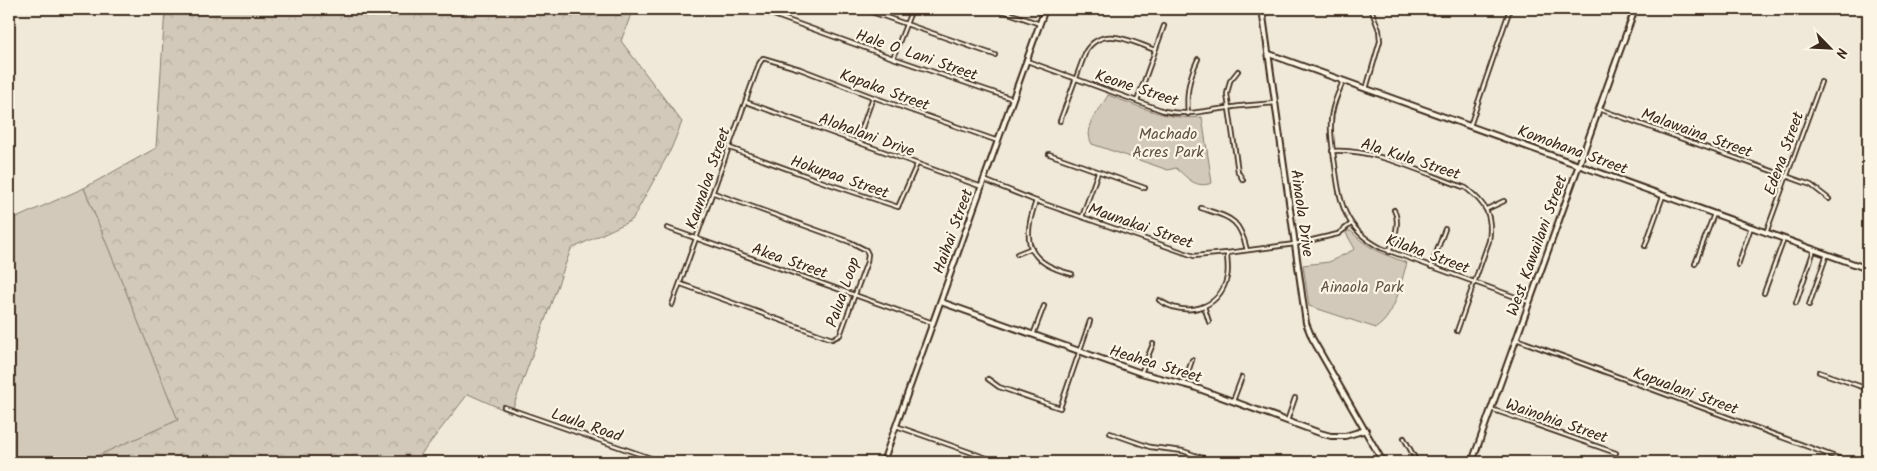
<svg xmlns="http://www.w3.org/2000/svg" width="1877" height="471" font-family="Kalam,sans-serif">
  <defs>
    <pattern id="forest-crowns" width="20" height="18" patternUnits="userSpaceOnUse" patternTransform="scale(1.25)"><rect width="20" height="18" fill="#d2c9ba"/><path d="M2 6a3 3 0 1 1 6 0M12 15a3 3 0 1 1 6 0" fill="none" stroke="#b5ad9f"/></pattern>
  </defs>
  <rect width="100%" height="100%" fill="#f0e9d9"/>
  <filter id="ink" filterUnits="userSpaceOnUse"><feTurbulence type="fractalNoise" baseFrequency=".02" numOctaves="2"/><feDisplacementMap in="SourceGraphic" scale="10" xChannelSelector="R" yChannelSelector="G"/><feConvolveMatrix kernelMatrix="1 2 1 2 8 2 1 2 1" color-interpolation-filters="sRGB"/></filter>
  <g filter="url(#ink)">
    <path fill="url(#forest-crowns)" stroke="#867a6c" d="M165,9H633L621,41L682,122L671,149L632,220L571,249L511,413L468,394L415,462H9L106,250L84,188L156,148Z"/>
    <g fill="#d2c9ba" stroke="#867a6c">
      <path d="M1108,95C1138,106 1169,121 1202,117L1212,183C1195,189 1188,178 1176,168L1168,170L1092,144C1082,127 1101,109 1108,95Z"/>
      <path d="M84,188L178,420L83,462H9V221Z"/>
      <path d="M1347,231H1351C1366,248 1386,255 1407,263C1400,284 1396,315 1376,328L1309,306L1303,265L1329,262L1355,249L1346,233Z"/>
    </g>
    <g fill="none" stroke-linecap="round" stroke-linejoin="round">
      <defs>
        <g id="street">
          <path d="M757,9L893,58L1013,99"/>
          <path d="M863,9L995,55"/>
          <path d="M997,9L1040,24"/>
          <path d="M1536,9L1543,12L1552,11"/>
          <path d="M893,58L912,9"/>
          <path d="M1027,61L1164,111C1189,116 1203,111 1227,108C1242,105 1258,105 1274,103"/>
          <path d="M1238,71L1230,81L1227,94L1238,172L1243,180"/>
          <path d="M1343,81C1338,94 1331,108 1331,122C1330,136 1333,151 1335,165C1340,203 1344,229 1381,248L1529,302"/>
          <path d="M1366,89L1380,41L1379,30L1371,9"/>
          <path d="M1137,101L1164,26"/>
          <path d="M746,102L982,187"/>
          <path d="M1599,109L1811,185L1829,199"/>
          <path d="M1188,114C1186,93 1189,78 1198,59"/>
          <path d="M1060,121L1086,51C1103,25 1131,41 1155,50"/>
          <path d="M1470,126L1510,9"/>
          <path d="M857,142L873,97"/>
          <path d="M730,148L826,183L898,207L917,164"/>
          <path d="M1332,151C1374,148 1426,174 1466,188C1486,204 1493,215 1489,241L1457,331"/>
          <path d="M1049,154L1145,188"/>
          <path d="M984,180L1036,201L1194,256L1227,253L1295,244L1338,234L1351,224"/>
          <path d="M1036,201C1021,242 1027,263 1072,274"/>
          <path d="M1201,208C1230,218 1239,217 1247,250"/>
          <path d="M1487,209L1504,201"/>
          <path d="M1082,217L1098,172"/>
          <path d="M667,228L933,323"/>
          <path d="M1766,233L1821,82"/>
          <path d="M1645,246L1663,196"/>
          <path d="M1389,252C1394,238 1401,224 1394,210"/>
          <path d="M1017,254L1032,248"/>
          <path d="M1695,264L1714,214"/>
          <path d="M1738,265L1751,227"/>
          <path d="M1431,267L1445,229"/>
          <path d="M681,284L832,339L840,335L867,262L868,254L866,250L850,242L714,193"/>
          <path d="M1764,293L1784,239"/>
          <path d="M1159,300C1184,318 1220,310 1227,277C1229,269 1227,261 1227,253"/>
          <path d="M1796,303L1814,250"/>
          <path d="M672,305L759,64L763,58L800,69L873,97L998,141"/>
          <path d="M1809,305L1827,254"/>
          <path d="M1204,306L1209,322"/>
          <path d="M1033,335L1044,306"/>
          <path d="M1516,339L1849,462"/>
          <path d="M1819,372L1868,389"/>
          <path d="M1141,373L1153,344"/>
          <path d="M988,379L999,387L1060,408L1090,321"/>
          <path d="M1184,384L1192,360"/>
          <path d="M1233,401L1242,377"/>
          <path d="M504,407L662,462"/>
          <path d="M1491,409L1616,453"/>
          <path d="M1287,421L1295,398"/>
          <path d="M896,426L998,462"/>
          <path d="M1110,433L1150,447L1183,451L1214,462"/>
          <path d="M1404,438L1417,462"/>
        </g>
        <g id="secondary">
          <path d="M1262,9L1306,323L1312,338L1383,462"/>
          <path d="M1269,54L1868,269"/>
          <path d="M941,302L1141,373L1194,387L1320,433L1331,436H1345L1366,430"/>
          <path d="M883,462L1045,9"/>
          <path d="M1472,462L1635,9"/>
        </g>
      </defs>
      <use href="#street" stroke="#3b2a1e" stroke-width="6"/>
      <use href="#secondary" stroke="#3b2a1e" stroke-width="8"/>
      <use href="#street" stroke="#fcf5e5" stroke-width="2.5"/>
      <use href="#secondary" stroke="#fcf5e5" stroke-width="4"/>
    </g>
  </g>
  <g text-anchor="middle" stroke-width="4.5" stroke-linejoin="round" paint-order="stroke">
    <g font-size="16" fill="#3b2a1e" stroke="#fcf5e5">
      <text transform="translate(917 54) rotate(19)" y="6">Hale O Lani Street</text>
      <text transform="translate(1137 87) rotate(18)" y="6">Keone Street</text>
      <text transform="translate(885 89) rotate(20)" y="6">Kapaka Street</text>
      <text transform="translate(1697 132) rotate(20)" y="6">Malawaina Street</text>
      <text transform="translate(867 134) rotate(20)" y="6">Alohalani Drive</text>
      <text transform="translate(1573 149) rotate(20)" y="6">Komohana Street</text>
      <text transform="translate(1783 153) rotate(-70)" y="6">Edena Street</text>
      <text transform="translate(1411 158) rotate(18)" y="6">Ala Kula Street</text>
      <text transform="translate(840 176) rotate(19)" y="6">Hokupaa Street</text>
      <text transform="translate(707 178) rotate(-71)" y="6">Kaunaloa Street</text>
      <text transform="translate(1303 213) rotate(82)" y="6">Ainaola Drive</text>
      <text transform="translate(1141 225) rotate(19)" y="6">Maunakai Street</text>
      <text transform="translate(952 231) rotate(-70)" y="6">Haihai Street</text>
      <text transform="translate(1536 245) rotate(-70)" y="6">West Kawailani Street</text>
      <text transform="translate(1428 253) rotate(20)" y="6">Kilaha Street</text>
      <text transform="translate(790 260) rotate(19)" y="6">Akea Street</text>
      <text transform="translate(842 292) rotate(-71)" y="6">Palua Loop</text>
      <text transform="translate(1156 363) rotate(17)" y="6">Heahea Street</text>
      <text transform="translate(1686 390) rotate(20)" y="6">Kapualani Street</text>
      <text transform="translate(1557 420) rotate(19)" y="6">Wainohia Street</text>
      <text transform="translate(587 424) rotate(19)" y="6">Laula Road</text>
    </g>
    <g font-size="16" fill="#615245" stroke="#fcf5e5">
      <text x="1168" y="139">Machado<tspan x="1168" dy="18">Acres Park</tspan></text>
      <text x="1362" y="292">Ainaola Park</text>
    </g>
  </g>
  <rect width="1877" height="471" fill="none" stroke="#fcf5e5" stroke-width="30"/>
  <rect x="15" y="15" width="1847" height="441" fill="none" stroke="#3b2a1e" stroke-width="2" filter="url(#ink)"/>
  <g transform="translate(1830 48) rotate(114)" stroke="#fcf5e5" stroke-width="4" paint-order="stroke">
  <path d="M0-4L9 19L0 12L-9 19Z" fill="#3b2a1e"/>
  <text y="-8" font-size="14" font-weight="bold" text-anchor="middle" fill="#3b2a1e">N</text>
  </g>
</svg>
